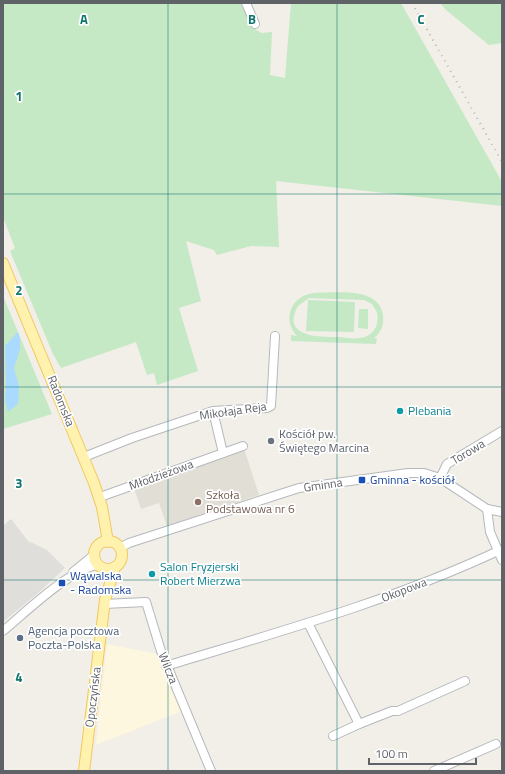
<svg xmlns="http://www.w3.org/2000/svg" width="505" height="774" font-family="'Titillium Web',sans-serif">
  <rect width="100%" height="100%" fill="#f1efe8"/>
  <path fill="#fef7e0" d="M107,644L157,654L182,711L96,745Z"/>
  <path fill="#e0deda" d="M11,519L28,541L47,550L65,568L37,594L3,622V526Z"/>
  <path fill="#e1ded6" d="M244,448L259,495L167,526L159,503L141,509L133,486Z"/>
  <g fill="#c5e8c5" fill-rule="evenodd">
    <path d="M3,3H240L256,30L262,33L272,32L270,75L285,78L291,3H401L502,182V206L276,181L279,247L251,246L217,255L214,250L186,241L201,301L179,308L198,371L157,385L154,373L147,375L136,342L61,368L53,354L10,251L15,248L3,217Z"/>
    <path d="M440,3H502V43L489,45L446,10Z"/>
    <path d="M314,293C336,293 380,286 383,316C384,325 381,332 374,338H377L376,344L291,341V335L297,336C281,319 292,295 314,293ZM309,298L364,300L372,304L377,312C379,321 377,331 367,336C359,340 348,338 340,337C321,337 280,338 298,306Z"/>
    <path d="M3,296L52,414L3,429Z"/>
    <path d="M308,300L355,302L354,332L306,331Z"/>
    <path d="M359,309H368V329L358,328Z"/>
  </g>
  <path fill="#aadaff" d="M18,332L20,338V349L14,368L19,386L18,404L8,412L5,400L6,385L5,346Z"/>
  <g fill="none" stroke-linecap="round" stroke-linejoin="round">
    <defs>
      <g id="minor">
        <path d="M246,3L255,24"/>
        <path d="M213,411L223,453"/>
        <path d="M84,457L132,438L213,411L267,408L271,406L275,336"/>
        <path d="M440,478L447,464L502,431"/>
        <path d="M100,497L243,446"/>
        <path d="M487,509L490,532L502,560"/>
        <path d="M120,548L129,543L299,488L408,473H424L440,478L487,509L502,512"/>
        <path d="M73,572L95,554"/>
        <path d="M104,604L146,602L161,651L211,771"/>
        <path d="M308,623L359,724L392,711H398L465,681"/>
        <path d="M3,631C26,612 69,570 97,565"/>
        <path d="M166,666C278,632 391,601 498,551"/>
        <path d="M333,736L359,724"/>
        <path d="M434,771L496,744"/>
      </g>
      <g id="major">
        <path d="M3,263L94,483L102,507L108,542"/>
        <circle cx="108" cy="555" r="14"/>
        <path d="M84,771L105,600L115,567"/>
      </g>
    </defs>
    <use href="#minor" stroke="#b5b8bc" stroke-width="10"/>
    <use href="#major" stroke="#f2c960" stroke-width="12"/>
    <use href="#minor" stroke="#fff" stroke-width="8"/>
    <use href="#major" stroke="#fff2af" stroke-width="10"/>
    <path stroke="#b6b7b8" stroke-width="2" stroke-dasharray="1 5" stroke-linecap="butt" d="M412,3L502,162"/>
  </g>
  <path fill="none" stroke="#0f766e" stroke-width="1" stroke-opacity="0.55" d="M168,3V771M337,3V771M3,194H502M3,387H502M3,580H502"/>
  <g fill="#0f9aa8" stroke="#fff" stroke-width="1.5">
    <circle cx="400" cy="411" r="4"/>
    <circle cx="152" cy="574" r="4"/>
  </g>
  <circle fill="#6b7280" stroke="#fff" stroke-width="1.5" cx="271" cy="441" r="4"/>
  <g fill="#1a4fb4" stroke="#fff" stroke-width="1.5">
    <rect x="358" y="476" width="8" height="8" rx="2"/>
    <rect x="58" y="579" width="8" height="8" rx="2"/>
  </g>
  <circle fill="#8d6e63" stroke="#fff" stroke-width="1.5" cx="198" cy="502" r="4"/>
  <circle fill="#5c6f8a" stroke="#fff" stroke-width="1.5" cx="20" cy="638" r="4"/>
  <g text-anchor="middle" stroke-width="3.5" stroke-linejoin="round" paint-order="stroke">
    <g font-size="12" fill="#5f6368" stroke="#fff">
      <text transform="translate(61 401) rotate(68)" y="4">Radomska</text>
      <text transform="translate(233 411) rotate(-8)" y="4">Mikołaja Reja</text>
      <text transform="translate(468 452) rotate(-31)" y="4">Torowa</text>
      <text transform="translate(161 475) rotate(-20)" y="4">Młodzieżowa</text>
      <text transform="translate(323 485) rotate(-8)" y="4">Gminna</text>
      <text transform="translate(404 590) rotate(-21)" y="4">Okopowa</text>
      <text transform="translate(168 668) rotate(68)" y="4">Wilcza</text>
      <text transform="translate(93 697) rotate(-83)" y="4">Opoczyńska</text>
    </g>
    <g font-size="12" fill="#0d838f" stroke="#fff" text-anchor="start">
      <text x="408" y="415">Plebania</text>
      <text x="160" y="571">Salon Fryzjerski<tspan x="160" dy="14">Robert Mierzwa</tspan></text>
    </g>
    <g font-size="12" fill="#5b616d" stroke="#fff" text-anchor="start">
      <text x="279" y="438">Kościół pw.<tspan x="279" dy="14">Świętego Marcina</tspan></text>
    </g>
    <g font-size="12" fill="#164399" stroke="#fff" text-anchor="start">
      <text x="370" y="484">Gminna - kościół</text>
      <text x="70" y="580">Wąwalska<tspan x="70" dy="14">- Radomska</tspan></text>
    </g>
    <g font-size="12" fill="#785e54" stroke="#fff" text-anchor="start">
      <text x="206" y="499">Szkoła<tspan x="206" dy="14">Podstawowa nr 6</tspan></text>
    </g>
    <g font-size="12" fill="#4e5e75" stroke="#fff" text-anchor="start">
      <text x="28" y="635">Agencja pocztowa<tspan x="28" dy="14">Poczta-Polska</tspan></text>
    </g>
  </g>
  <g font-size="13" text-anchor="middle" font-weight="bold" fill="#0f766e" stroke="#fff" stroke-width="3.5" stroke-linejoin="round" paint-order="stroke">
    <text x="84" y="24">A</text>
    <text x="252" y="24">B</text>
    <text x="421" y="24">C</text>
    <text x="19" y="101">1</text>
    <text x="19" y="295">2</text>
    <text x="19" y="488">3</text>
    <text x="19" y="682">4</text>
  </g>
  <rect width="505" height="774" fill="none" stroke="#5f6368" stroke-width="8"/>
  <path d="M369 758v6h107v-6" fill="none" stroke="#5f6368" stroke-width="2"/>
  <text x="375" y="758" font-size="12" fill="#5f6368" stroke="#ffffff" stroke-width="3" paint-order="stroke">100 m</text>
</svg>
